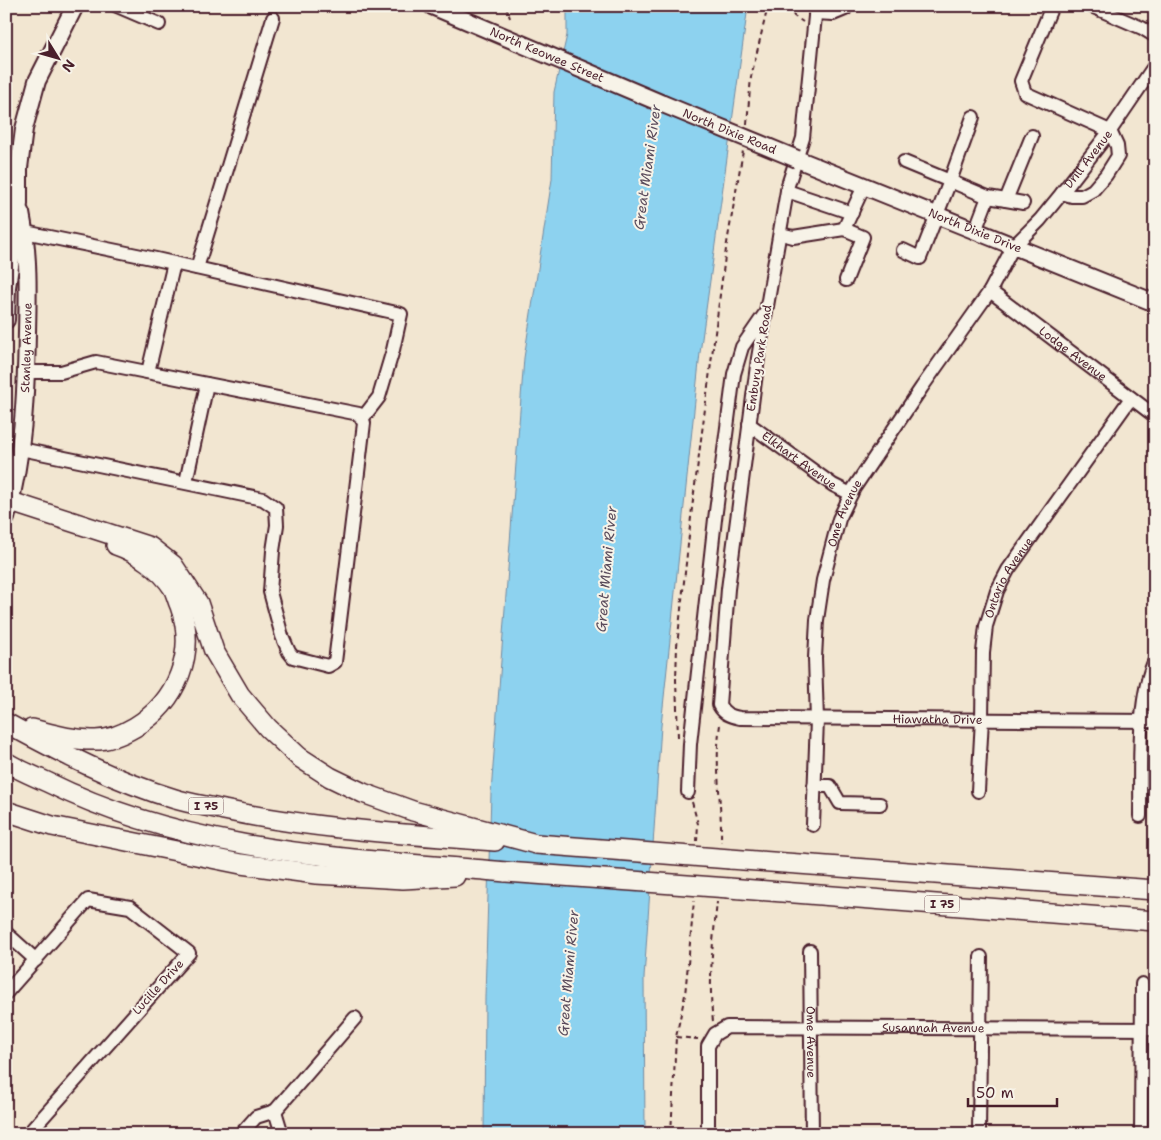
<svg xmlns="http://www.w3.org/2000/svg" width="1161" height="1140" font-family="'Shantell Sans',sans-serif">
  <rect width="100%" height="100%" fill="#f2e6d1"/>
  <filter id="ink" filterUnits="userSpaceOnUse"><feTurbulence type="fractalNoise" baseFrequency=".02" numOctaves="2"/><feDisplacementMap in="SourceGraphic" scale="10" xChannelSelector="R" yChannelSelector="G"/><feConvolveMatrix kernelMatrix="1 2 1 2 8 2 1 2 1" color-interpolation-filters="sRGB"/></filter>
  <g filter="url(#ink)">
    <path fill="#8dd2ef" stroke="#728aa1" d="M567,6H748L700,353L661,726L644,978L645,1134H484L485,997L491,793L524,358L552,179L554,92L567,35Z"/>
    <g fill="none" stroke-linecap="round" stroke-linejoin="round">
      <defs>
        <g id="minor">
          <path d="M117,6L159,24"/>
          <path id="s1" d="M816,6L803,138L788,185L758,358L728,589L719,705C724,714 730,716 740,718L1155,721"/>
          <path d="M1052,6L1021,81L1025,93L1110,131L1117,146L1118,156L1106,175L1093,190L1082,196H1072L1062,193"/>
          <path d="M1091,6L1142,28L1155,36"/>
          <path d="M815,13L833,14L845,9V6"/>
          <path d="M904,162L950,181L973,117"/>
          <path d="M787,191L852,213"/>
          <path d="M988,197L1006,200L1032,136"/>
          <path d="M1006,200L1023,203"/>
          <path d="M25,232L156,259L401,314L393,350L379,397L362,419"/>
          <path d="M781,234L793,237L844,229"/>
          <path d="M903,250L920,258L950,181L988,197L975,231"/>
          <path d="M197,268L273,18"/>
          <path d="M846,280L863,237L844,229L864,186"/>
          <path id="s2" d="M990,291L1155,416"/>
          <path d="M148,372L174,263"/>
          <path id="s3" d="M749,424L833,485L851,494"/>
          <path d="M21,449L263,499L276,508L277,525L273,551L270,592L282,636L289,652L293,657L328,666L335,662L364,423L359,414L96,362L61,372H27"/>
          <path d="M186,482L207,384"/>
          <path d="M814,786H830L840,803L880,804"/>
          <path id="s4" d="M978,791L982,719L983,652L986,626L997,591L1008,570L1131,398"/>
          <path d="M688,792L690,744L715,519L734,374L742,347L764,315"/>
          <path d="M1140,816C1141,771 1136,700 1155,660"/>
          <path id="s5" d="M813,825L817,720L815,658L817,620L823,580L839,519L854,488L922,387L990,291L1013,247L1040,220L1062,193L1110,131L1155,65"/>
          <path d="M6,933L36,960"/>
          <path id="s6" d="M810,951L812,1134"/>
          <path d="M6,993L88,900L130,907L189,953L28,1134"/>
          <path d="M275,1111L355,1018"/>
          <path d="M241,1134L256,1117L275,1111L282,1134"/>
          <path id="s7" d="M708,1134V1046L715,1034L727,1027L1155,1029"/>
          <path d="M979,1134L981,957"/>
          <path d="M1141,1134L1142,984"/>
        </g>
        <g id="major">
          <path id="s8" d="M432,6L663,104"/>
          <path id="s9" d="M797,159L1155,303"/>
          <path d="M6,320L7,287L19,204V168L24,129L37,81L75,6"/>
          <path id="s10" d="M6,518C23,458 26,395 27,332C28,292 29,253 21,213"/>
        </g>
        <g id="highway">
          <path d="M6,502H11L150,547L173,565L198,603L214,651L240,695L268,728L299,757L330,777L363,793L413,811L536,844"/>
          <path d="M6,723C61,753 115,781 175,799C191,804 208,806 224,810C313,829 404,834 495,841"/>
          <path d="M32,729C52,734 71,740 92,740C106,741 123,734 135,727C177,702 197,653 180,606C177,600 176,593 173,588C161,569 137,552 116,545"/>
          <path d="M6,762C19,770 33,776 47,782C192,854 348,858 506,872"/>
          <path d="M6,811L52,826L241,864L316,874L403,879L455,876"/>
          <path d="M730,859L1155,890"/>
          <path d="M729,888L1155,921"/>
        </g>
      </defs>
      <use href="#minor" stroke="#4a1f2b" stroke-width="16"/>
      <use href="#major" stroke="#4a1f2b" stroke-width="20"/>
      <use href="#highway" stroke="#4a1f2b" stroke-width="22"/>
      <g stroke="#4a1f2b" stroke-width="2" stroke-dasharray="5 4" stroke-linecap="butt">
        <path d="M506,6L510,18"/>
        <path d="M789,6L794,16L803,22"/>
        <path d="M747,124L751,77L768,6"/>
        <path d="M720,725C714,764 722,803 721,842"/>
        <path d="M678,737L676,680L677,646L692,508L726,249L743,151"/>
        <path d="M692,802L698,824L697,841"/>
        <path d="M713,1021C708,982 713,941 717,902"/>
        <path d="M676,1037L698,1039"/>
        <path d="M671,1134L676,1037L685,995L694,901"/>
      </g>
      <use href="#minor" stroke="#f7f3e8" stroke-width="12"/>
      <use href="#major" stroke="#f7f3e8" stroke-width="16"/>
      <use href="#highway" stroke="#f7f3e8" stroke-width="19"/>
      <defs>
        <g id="major-bridge">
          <path id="s11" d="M663,104L797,159"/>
        </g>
        <g id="highway-bridge">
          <path d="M536,844L730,859"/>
          <path d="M506,872L729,888"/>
        </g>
      </defs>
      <use href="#major-bridge" stroke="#4a1f2b" stroke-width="20" stroke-linecap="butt"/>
      <use href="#highway-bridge" stroke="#4a1f2b" stroke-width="22" stroke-linecap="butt"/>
      <use href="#major-bridge" stroke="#f7f3e8" stroke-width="16"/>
      <use href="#highway-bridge" stroke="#f7f3e8" stroke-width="19"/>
    </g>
  </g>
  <g text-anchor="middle" stroke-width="4" stroke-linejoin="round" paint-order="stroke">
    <g fill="#f7f3e8" stroke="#7e5f64" stroke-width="1">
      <rect x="188.5" y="797.5" width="35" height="17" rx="4"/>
      <rect x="924.5" y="895.5" width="35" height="17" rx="4"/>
    </g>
    <g font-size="11" font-weight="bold" fill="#4a1f2b">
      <text x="206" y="810">I 75</text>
      <text x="942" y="908">I 75</text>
    </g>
    <g font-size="12" fill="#4a1f2b" stroke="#f7f3e8">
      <text dy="4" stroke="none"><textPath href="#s8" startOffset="125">North Keowee Street</textPath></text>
      <text dy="4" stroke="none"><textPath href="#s11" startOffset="72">North Dixie Road</textPath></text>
      <text dy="4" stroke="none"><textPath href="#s5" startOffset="748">Drill Avenue</textPath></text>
      <text dy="4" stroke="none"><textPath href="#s9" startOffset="192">North Dixie Drive</textPath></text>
      <text dy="4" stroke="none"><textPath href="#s10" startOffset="172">Stanley Avenue</textPath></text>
      <text dy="4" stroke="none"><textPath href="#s2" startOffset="104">Lodge Avenue</textPath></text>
      <text transform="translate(759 358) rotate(-81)" y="4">Embury Park Road</text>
      <text dy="4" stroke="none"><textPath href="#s3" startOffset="62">Elkhart Avenue</textPath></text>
      <text dy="4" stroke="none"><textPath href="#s5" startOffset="316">Ome Avenue</textPath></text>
      <text dy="4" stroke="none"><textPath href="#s4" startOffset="219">Ontario Avenue</textPath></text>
      <text dy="4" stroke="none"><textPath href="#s1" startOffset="930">Hiawatha Drive</textPath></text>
      <text transform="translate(158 987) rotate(-48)" y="4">Lucille Drive</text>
      <text dy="4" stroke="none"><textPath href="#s7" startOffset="322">Susannah Avenue</textPath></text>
      <text dy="4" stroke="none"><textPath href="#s6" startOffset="91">Ome Avenue</textPath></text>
    </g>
    <g font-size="14" font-style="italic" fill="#5b4c5c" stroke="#f7f3e8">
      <text transform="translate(647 167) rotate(-82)" y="5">Great Miami River</text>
      <text transform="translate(606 569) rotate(-85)" y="5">Great Miami River</text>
      <text transform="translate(568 973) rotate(-85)" y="5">Great Miami River</text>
    </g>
  </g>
  <rect width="1161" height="1140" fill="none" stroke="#f7f3e8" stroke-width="25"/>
  <rect x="12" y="12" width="1136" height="1115" fill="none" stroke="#4a1f2b" stroke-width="2" filter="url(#ink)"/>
  <g transform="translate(58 58) rotate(127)" stroke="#f7f3e8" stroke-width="4" paint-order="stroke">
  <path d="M0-4L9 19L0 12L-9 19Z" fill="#4a1f2b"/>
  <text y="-8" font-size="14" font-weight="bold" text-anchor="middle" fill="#4a1f2b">N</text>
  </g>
  <path d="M968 1098v8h89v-8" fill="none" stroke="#4a1f2b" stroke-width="2.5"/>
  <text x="976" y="1098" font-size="15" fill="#4a1f2b" stroke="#f7f3e8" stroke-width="4" paint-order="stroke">50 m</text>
</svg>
